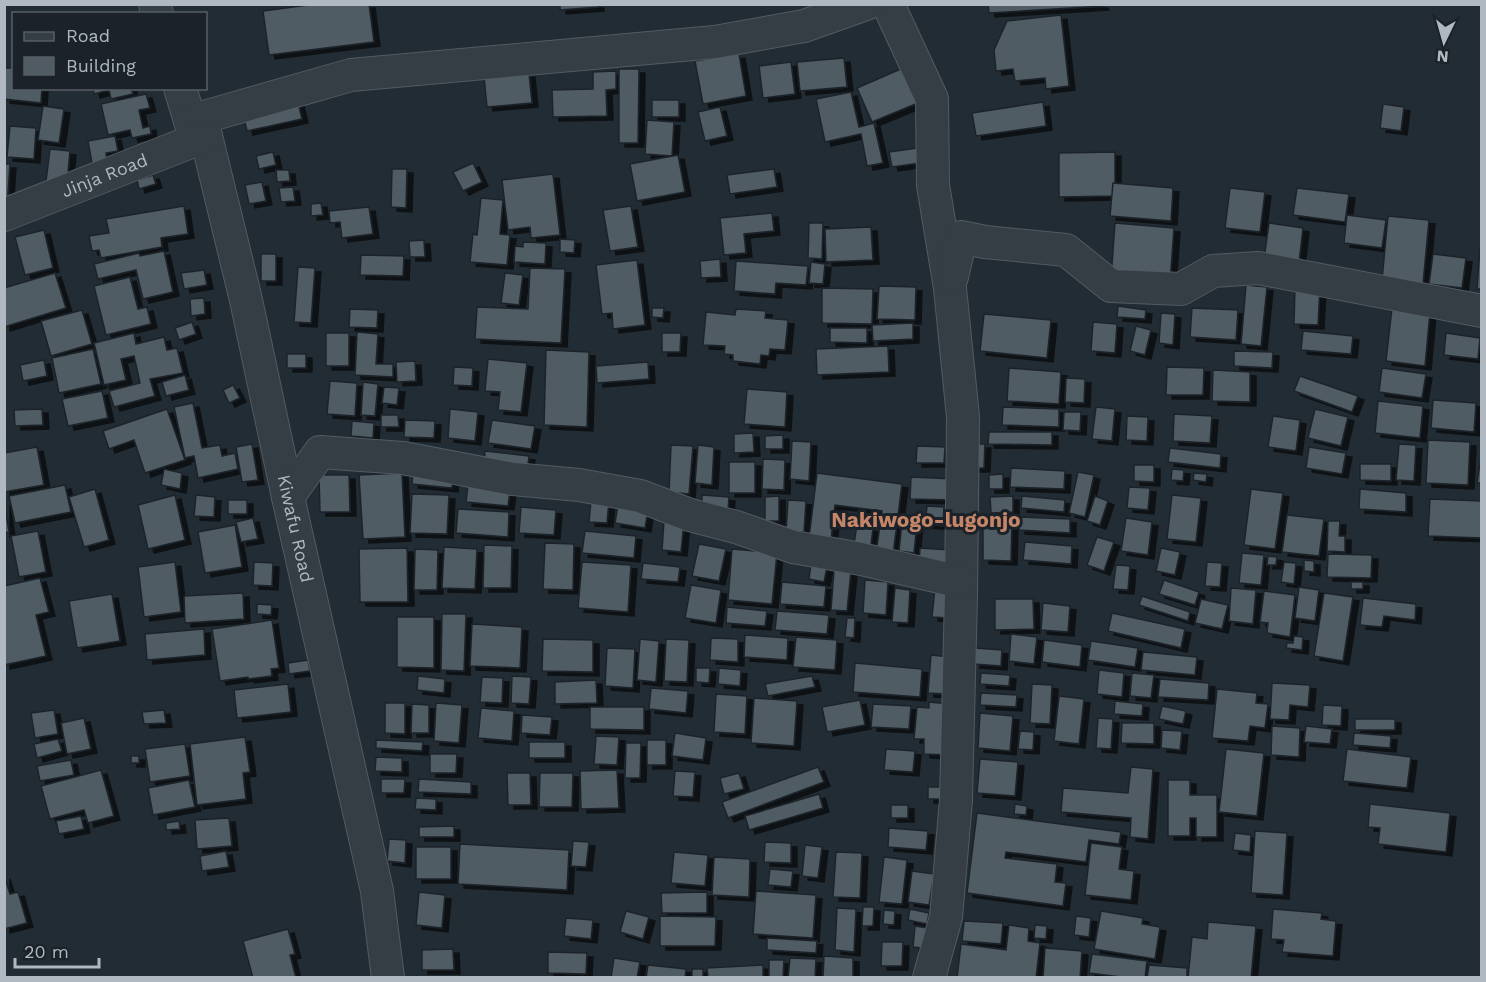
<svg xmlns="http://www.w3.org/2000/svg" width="1486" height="982" font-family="'Work Sans',sans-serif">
  <defs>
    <filter id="shadow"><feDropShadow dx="6" dy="4" stdDeviation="0" flood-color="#0009"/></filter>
  </defs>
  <rect width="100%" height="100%" fill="#222c34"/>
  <g fill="#505b64" stroke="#1d242b" stroke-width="1.5" filter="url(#shadow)">
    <path d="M316,4H369L374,42L269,55L263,11Z"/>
    <path d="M560,4H598V7L560,10Z"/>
    <path d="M988,4H1102L1103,6L989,13Z"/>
    <path d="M1061,15L1069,86L1046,89L1045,78L1015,81L1013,69L996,71L994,50L1007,21Z"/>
    <path d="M739,54L746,96L703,104L695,61Z"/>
    <path d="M844,58L847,87L800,91L797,62Z"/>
    <path d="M791,62L795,94L763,98L759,66Z"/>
    <path d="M4,68H14V88H42L41,103L4,99Z"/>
    <path d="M903,68L918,103L872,122L857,88Z"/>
    <path d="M619,69H639L638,143H619Z"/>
    <path d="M616,71V89L606,90L607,116L553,117L552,90L593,89V72Z"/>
    <path d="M529,73L532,103L487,107L484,77Z"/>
    <path d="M293,81L302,119L247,131L242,110Z"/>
    <path d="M93,88H131L133,94L111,99L109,90L94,94Z"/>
    <path d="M851,92L859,127L874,123L883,163L867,166L861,134L825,142L816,99Z"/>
    <path d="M146,94L150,108L139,110L143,128L150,126L151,134L132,138L130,130L108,135L101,104Z"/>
    <rect x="652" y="100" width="27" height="17"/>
    <path d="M1043,102L1046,126L976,136L972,113Z"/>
    <path d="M1383,104L1404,107L1401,131L1380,128Z"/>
    <path d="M43,106L64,109L59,143L38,140Z"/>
    <path d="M720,107L727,136L705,141L698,112Z"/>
    <path d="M647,120L674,122L672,156L645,154Z"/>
    <path d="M10,126L36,128L34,159L7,157Z"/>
    <path d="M115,136L118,151L106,153L108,166L93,169L88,141Z"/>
    <path d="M925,147L927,162L892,167L889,152Z"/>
    <path d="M50,149L70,151L67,183L46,181Z"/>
    <path d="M273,152L276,165L259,169L256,156Z"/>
    <path d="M1115,152V196L1059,197V153Z"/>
    <path d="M678,155L685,192L637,201L630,164Z"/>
    <path d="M473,163L482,182L463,191L453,172Z"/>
    <path d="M4,164H10L7,208H4Z"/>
    <path d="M392,169H407L406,208L391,207Z"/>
    <path d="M774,169L777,187L730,194L727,175Z"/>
    <path d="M276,170H289L290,181L277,182Z"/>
    <path d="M553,174L560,235L531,238L530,227L508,230L502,180Z"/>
    <path d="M153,175L156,184L139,189L137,180Z"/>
    <path d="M262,182L266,201L249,204L245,185Z"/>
    <path d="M1113,183L1173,188L1171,221L1110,216Z"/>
    <path d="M293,187L295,201L281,202L279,188Z"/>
    <path d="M1230,188L1265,192L1260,232L1225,228Z"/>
    <path d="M1297,188L1349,194L1345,222L1293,215Z"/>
    <path d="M481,198L503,200L500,234L510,235L507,265L470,262L473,234L477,235Z"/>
    <path d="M321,203L323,215L311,216V204Z"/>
    <path d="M184,206L188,234L161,238L162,247L101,258L99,250L92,251L89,236L109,233L106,219Z"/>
    <path d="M631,206L638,247L610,251L603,210Z"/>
    <path d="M369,207L373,234L342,238L340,222L330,223L329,211Z"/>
    <path d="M772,213L774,231L744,234L746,253L724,255L720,218Z"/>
    <path d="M1347,215L1386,220L1382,248L1344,243Z"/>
    <path d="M1388,216L1429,220L1423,284L1382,280Z"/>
    <path d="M809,223H823L822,259L808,258Z"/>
    <path d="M1115,223L1174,228L1170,283L1111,278Z"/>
    <path d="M1269,223L1303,228L1299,263L1264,259Z"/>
    <path d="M871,227L873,260L826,262L825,229Z"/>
    <path d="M44,230L53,268L25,275L15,237Z"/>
    <path d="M560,239L575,240L574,253L560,252Z"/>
    <path d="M424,240L425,257H410L409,241Z"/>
    <path d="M523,242L546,243L545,264L514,262L515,246L523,247Z"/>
    <path d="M1480,247H1482V289H1477Z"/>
    <path d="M164,251L173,292L143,299L136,270L98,279L94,264L139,253L140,256Z"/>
    <rect x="261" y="254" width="15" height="27"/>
    <path d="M1433,254L1466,258L1462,288L1429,284Z"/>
    <path d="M361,255L404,256L403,276L360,275Z"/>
    <path d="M720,259L721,277L701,278L700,261Z"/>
    <path d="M637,260L645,325L613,329L612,313L602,314L596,265Z"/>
    <path d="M736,261L808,266L806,285L776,283L775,294L734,291Z"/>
    <path d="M811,262L825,264L823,284L809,283Z"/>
    <path d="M298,267L315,268L311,323L294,322Z"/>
    <path d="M530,268L565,269L561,343L475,339L477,307L528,309Z"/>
    <path d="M204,270L207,285L184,289L181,273Z"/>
    <path d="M55,273L66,308L4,327V288Z"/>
    <path d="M505,273L523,275L519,305L501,303Z"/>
    <path d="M130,277L138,309L147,307L151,324L106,335L94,286Z"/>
    <path d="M1246,285L1267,287L1261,346L1241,344Z"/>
    <path d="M879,286L916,287L915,320L877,319Z"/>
    <path d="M1295,286L1320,287L1318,325L1294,324Z"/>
    <path d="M822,288L873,289L872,324L822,323Z"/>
    <path d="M204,298L205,314L191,316L190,299Z"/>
    <path d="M1118,306L1146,310L1145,319L1117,317Z"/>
    <path d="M652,308H664L663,318L652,317Z"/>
    <path d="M1192,308L1238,310L1236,340L1190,337Z"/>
    <path d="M1392,308L1430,312L1425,366L1386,361Z"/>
    <path d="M350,309L378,310L377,328L349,327Z"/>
    <path d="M736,309L766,311L765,318L788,320L785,350L770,349L769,356L761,355L760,364L733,361V355L724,354L725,346L703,345L706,312L735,315Z"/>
    <path d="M82,310L92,344L51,356L41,321Z"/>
    <path d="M1161,313L1175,314L1173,345L1159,343Z"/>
    <path d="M984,314L1051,320L1047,358L980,351Z"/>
    <path d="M192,322L196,334L179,340L175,328Z"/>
    <path d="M1093,322L1117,324L1115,353L1091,351Z"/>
    <path d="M913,323V339L873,341L872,325Z"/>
    <path d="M1136,326L1151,330L1145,355L1130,351Z"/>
    <path d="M830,328H867V343L830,342Z"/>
    <path d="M1303,331L1353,336L1351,354L1301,350Z"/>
    <path d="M357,332L378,334L376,364H393V377L355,375Z"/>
    <path d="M134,333L136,344L164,337L167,350L177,348L183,373L150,379L155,396L114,407L109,391L140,383L134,356L121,359L126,380L104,385L94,343Z"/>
    <rect x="326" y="333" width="23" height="33"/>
    <path d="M662,333H681L680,352H662Z"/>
    <path d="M1446,333L1480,338L1478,359L1444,355Z"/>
    <path d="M888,346L889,372L817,375L816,349Z"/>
    <path d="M93,349L101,384L59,393L52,358Z"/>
    <path d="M546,350L589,352L587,427L544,425Z"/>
    <path d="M1234,351L1273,352L1272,368L1234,366Z"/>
    <rect x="287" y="354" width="19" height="14"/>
    <path d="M488,359L527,363L521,412L498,410L500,392L485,391Z"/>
    <path d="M44,360L47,376L23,381L20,365Z"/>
    <path d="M415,361L416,381L397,382L396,362Z"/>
    <path d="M648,362L649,379L597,383L596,366Z"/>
    <path d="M454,367L473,368L472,386L453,385Z"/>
    <path d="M1167,367L1204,368L1203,395H1166Z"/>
    <path d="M1009,368L1061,372L1059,404L1007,401Z"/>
    <path d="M1382,368L1426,374L1422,398L1379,392Z"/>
    <path d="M1213,370L1250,372V402L1212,401Z"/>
    <path d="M185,375L189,390L166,396L162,382Z"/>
    <path d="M1300,376L1358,396L1352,412L1294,391Z"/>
    <path d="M1066,378L1085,379L1084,403L1065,402Z"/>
    <path d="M330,381L357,383L355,416L327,414Z"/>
    <path d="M363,382L378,384L375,416L361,415Z"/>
    <path d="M233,385L240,398L229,403L223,390Z"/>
    <path d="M384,387L399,388L397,405L382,403Z"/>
    <path d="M747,389L787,392L785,427L744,424Z"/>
    <path d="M102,391L108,418L68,426L62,399Z"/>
    <path d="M1433,400L1476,403L1474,432L1431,428Z"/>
    <path d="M1378,401L1423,406L1420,438L1375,433Z"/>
    <path d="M193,403L202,448L220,445L222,456L235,453L238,469L198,478L194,456L185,458L174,407Z"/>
    <path d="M1003,407L1059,409V427L1002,425Z"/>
    <path d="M1096,407L1115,409L1112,441L1092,439Z"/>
    <path d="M42,409L43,425L15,426L14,410Z"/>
    <path d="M167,409L185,460L145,473L134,440L109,449L103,431Z"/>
    <path d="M450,409L478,412L475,441L448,438Z"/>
    <path d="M1315,409L1348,417L1341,446L1308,438Z"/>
    <path d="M1064,412H1081L1080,431L1063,430Z"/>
    <path d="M1174,414L1212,416L1210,443L1173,441Z"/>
    <path d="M381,415H398L399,427H381Z"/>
    <path d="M1127,416L1148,417L1147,441L1126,440Z"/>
    <path d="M1273,416L1300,420L1296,451L1268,447Z"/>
    <path d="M405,420L435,421L434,438L404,437Z"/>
    <path d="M492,420L535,426L531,449L488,443Z"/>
    <path d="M352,421L374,423L373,438L351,436Z"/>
    <path d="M989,432H1052V445L988,444Z"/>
    <path d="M753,433L754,452L734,453V434Z"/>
    <path d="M783,435V449H765V436Z"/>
    <path d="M1428,440L1470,442L1468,485L1426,483Z"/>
    <path d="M792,441L811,442L809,481L790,479Z"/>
    <path d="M252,444L258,480L242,482L236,447Z"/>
    <path d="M973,444H985L984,468H973Z"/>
    <path d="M1399,444L1416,445L1414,481L1396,480Z"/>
    <path d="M671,445L693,446L689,494L669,492Z"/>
    <path d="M698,445L714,447L712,485L695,483Z"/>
    <path d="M917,446L945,447L944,463H916Z"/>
    <path d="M37,447L44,485L4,492V453Z"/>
    <path d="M1309,447L1346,453L1342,474L1306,468Z"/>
    <path d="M1170,448L1221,454L1220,468L1168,462Z"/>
    <path d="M485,451L529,456L527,473L484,468Z"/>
    <path d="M763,459L785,460L784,490L762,489Z"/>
    <rect x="729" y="462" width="26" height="31"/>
    <path d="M1480,463L1482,464V483H1477Z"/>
    <path d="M1360,464H1391V481L1360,480Z"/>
    <path d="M1134,465H1154V482L1134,481Z"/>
    <path d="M1011,468L1065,471L1064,489L1010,487Z"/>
    <path d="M164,469L182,473L180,489L161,485Z"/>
    <path d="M1172,469L1184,470L1183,481L1171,480Z"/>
    <path d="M413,472L453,476L452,488L412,484Z"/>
    <path d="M1078,472L1094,475L1085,517L1069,513Z"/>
    <path d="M402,473L405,537L363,539L359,475Z"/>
    <path d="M817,473L902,484L893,555L876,553L882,511L835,505L831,540L809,538Z"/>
    <path d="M1194,473L1207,474L1206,482L1193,480Z"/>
    <path d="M1003,474V489H989V475Z"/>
    <path d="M319,475H349L350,512H320Z"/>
    <path d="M911,477L954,479L953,500L910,499Z"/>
    <path d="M65,485L71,512L15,523L9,496Z"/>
    <path d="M468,485L510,490L508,506L466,502Z"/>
    <path d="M1129,487L1150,488L1148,510L1127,508Z"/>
    <path d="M95,489L109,540L84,547L69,497Z"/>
    <path d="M1251,489L1283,493L1275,549L1244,545Z"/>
    <path d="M1360,489L1406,493V512L1359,509Z"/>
    <path d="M412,494L449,495L447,534L410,533Z"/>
    <path d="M175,495L185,540L148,549L138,505Z"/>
    <path d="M196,495L215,497L214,517L194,516Z"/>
    <path d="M702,495L729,497L728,510L702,508Z"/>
    <path d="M1172,495L1201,498L1196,542L1167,539Z"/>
    <path d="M779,496V521H765V497Z"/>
    <path d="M1013,496V512L991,513L990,497Z"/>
    <path d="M1022,496L1065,500L1064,512L1021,508Z"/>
    <path d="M1095,496L1108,501L1100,525L1087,521Z"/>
    <path d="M1430,499L1482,501V538L1428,536Z"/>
    <rect x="228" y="500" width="19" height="14"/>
    <path d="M591,500L609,501L607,523L589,522Z"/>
    <path d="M788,500L806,501L804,532H786Z"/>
    <path d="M4,501L9,532L4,533Z"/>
    <path d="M618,505L648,510L645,528L615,523Z"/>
    <path d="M927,506L944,507L943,526L925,524Z"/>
    <path d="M521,507L556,510L554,535L519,533Z"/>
    <path d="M458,509L509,512L508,537L456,533Z"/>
    <path d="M1287,515L1324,519L1319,556L1282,552Z"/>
    <path d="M1020,517L1070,519V533L1019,530Z"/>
    <path d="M253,518L258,539L241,542L236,522Z"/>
    <path d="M1126,518L1152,522L1148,555L1121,551Z"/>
    <path d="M983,519L1012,520L1011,561L983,560Z"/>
    <path d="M664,521L684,522L681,552L662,550Z"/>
    <path d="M1328,521H1340L1339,536H1345V552L1327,551Z"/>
    <path d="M902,522L917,523L914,553L899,551Z"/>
    <path d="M235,525L242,567L205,573L198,532Z"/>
    <path d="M857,525L873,528L870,552L853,550Z"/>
    <path d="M38,531L46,572L19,577L11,536Z"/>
    <path d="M585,531L636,536L634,558L582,553Z"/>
    <path d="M1097,537L1114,542L1104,571L1087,565Z"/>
    <path d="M1025,542L1072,546L1071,564L1023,560Z"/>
    <path d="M545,543L574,544L573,590L543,589Z"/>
    <path d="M699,544L726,549L719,581L692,576Z"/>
    <path d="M484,545L512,546L511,588H483Z"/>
    <path d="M444,547L477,549L475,589L442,588Z"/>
    <path d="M407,548L408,602H360L359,549Z"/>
    <path d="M920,548L951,550L950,569L919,566Z"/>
    <path d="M1161,548L1180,552L1175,575L1156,571Z"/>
    <path d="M415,549L438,550L437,590H414Z"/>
    <path d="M732,549L777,553L772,604L728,600Z"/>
    <path d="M1242,553L1264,555L1261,585L1239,583Z"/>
    <path d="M1328,554L1372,555L1371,578L1327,577Z"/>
    <path d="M1268,556L1277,557L1276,565H1267Z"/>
    <path d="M1304,560L1314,561V572L1304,571Z"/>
    <path d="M175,562L181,612L144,617L138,567Z"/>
    <path d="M254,562L273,563L272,586L253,585Z"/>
    <path d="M582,562L631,565L628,612L578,608Z"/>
    <path d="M1207,562L1222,563L1220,587L1205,586Z"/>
    <path d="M1284,562L1296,563L1294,584L1281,582Z"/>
    <path d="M643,563L680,567L678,582L641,579Z"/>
    <path d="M811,564L827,567L824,582L809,579Z"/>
    <path d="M1116,565L1130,566L1128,590L1113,589Z"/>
    <path d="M834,570L851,571L847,611L831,610Z"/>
    <path d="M40,578L49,612L36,615L46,656L4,665V586Z"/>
    <path d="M865,580L888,582L886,615L863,613Z"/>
    <path d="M1164,580L1199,592L1195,605L1159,594Z"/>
    <path d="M782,582L826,586L824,607L780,604Z"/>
    <rect x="1351" y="582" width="12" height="7"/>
    <path d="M691,585L721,590L716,623L685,618Z"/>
    <path d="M1299,587L1319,590L1315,621L1295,618Z"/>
    <path d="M895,588L910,590L908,623L892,622Z"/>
    <path d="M935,588L951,590L949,618L932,617Z"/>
    <path d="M1231,588L1256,590L1253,624L1229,621Z"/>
    <path d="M1264,591L1295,595L1290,637L1267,633L1268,623L1260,622Z"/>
    <path d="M243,593L244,619L185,623L184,596Z"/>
    <path d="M1324,593L1353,597L1343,661L1314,656Z"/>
    <path d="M112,594L120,641L77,648L69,601Z"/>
    <path d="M1142,596L1190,612L1188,621L1139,605Z"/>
    <path d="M1363,598L1416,604L1415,620L1384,616L1382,627L1360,625Z"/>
    <path d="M995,599H1033L1034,629L995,630Z"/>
    <path d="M1201,599L1228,605L1222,629L1195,623Z"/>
    <path d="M1043,603L1070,606L1068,632L1041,630Z"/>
    <path d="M257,604L272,605L271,615L257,614Z"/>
    <path d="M727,607L767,611L765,626L726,623Z"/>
    <path d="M777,611L829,615L827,634L775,630Z"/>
    <path d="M1112,613L1185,629L1181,648L1108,631Z"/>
    <path d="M442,614H466L464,671L441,670Z"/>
    <path d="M397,617H434V668L397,667Z"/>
    <path d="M847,618H855L854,638L845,637Z"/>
    <path d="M272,620L279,668L271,669L272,676L248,679V677L220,681L212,629Z"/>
    <path d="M472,624L522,627L520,668L470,666Z"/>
    <path d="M204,629L205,655L147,660L145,634Z"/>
    <path d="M1011,634L1037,637L1034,664L1009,661Z"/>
    <path d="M745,635L788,638L787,660L744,657Z"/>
    <path d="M1294,636L1303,637L1302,650L1286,648L1287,643H1293Z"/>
    <path d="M796,637L837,640L835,670L793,667Z"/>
    <path d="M711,638L738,639V662L710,660Z"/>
    <path d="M543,639L593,640V672L542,671Z"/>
    <path d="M640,639L659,641L656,682L637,680Z"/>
    <path d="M666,639L689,640L687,682L664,681Z"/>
    <path d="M1044,640L1082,645L1080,667L1042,662Z"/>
    <path d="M1091,641L1138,648L1135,667L1088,660Z"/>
    <path d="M607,648L635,649L633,688L605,686Z"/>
    <path d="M975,648L1002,650L1001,666L974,664Z"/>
    <path d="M1143,652L1197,657L1195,675L1141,670Z"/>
    <path d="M931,655L950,657L947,694L928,693Z"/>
    <path d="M308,660L310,671L289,674L288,663Z"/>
    <path d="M855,663L922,669L920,697L853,692Z"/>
    <path d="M696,668H710L709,683L696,682Z"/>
    <path d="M719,668L741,670L740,686L718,684Z"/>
    <path d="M1099,670L1124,673L1122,697L1097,694Z"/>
    <path d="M981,673L1010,675L1009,686L980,684Z"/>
    <path d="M1132,673L1154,675L1151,698L1130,696Z"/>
    <path d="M418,676L445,679L444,693L417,690Z"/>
    <path d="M512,676L531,677L529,704L511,703Z"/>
    <path d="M812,676L815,687L768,696L765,684Z"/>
    <path d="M482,677L503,678L502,703L480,702Z"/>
    <path d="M1160,679L1209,683L1208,700L1158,697Z"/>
    <path d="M596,680L597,703L555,704V682Z"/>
    <path d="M1272,683L1310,685L1308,707L1290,705L1289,720L1270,719Z"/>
    <path d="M288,684L291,712L237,718L234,690Z"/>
    <path d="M1032,684L1052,685L1050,724L1030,723Z"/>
    <path d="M651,688L688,691L686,713L649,709Z"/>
    <path d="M1217,689L1257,693L1256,703L1268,704L1265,728L1250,726L1248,741L1212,738Z"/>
    <path d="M981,693L1017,695L1016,707L980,705Z"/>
    <path d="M716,694L747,696L745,734L714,732Z"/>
    <path d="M1059,696L1084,699L1079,744L1054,741Z"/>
    <path d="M754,698L797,701L794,746L751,743Z"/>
    <path d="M860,700L865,725L827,732L822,707Z"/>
    <path d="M1115,701L1143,704L1142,716L1114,714Z"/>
    <path d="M929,702L949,704L946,755L924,754V739H914L917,707L929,708Z"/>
    <path d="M385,703H405V734L385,733Z"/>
    <path d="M436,703L462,705L459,743L434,741Z"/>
    <path d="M412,704L429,705V733H411Z"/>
    <path d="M873,704L911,706L909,729L871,727Z"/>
    <path d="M1323,705L1342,706L1341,726L1322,725Z"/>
    <path d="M1162,706L1186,711L1183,724L1159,719Z"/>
    <path d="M590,707H644V730L590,729Z"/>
    <path d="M481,708L514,711L512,741L478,738Z"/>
    <path d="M54,710L58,734L35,738L31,713Z"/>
    <path d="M164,710L166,723L144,724L142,712Z"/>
    <path d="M980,713L1013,716L1010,751L978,748Z"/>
    <path d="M522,715L552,717L550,735L521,733Z"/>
    <path d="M84,718L91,749L67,754L61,723Z"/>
    <path d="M1098,718L1113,719L1111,749L1096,748Z"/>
    <rect x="1355" y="719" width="40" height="11"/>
    <path d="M1122,723H1154V744L1121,743Z"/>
    <path d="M1272,726L1300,728L1299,757L1271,755Z"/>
    <path d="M1306,726L1332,729L1330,744L1304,742Z"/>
    <path d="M1162,730L1182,731L1180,750L1161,748Z"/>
    <path d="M1020,731L1034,732L1033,750L1018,749Z"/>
    <path d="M675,733L706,738L703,760L672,756Z"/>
    <path d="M1354,733L1391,736L1390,748L1353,745Z"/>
    <path d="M596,736L619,737L617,765L594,764Z"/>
    <path d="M245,737L250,772L243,773L246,799L197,805L190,744Z"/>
    <path d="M58,739L62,751L37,758L34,744Z"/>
    <path d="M376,740L423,742L422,751L376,748Z"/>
    <rect x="647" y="740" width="19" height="25"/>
    <rect x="529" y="742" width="36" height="16"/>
    <path d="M626,743H641L640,778H625Z"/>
    <path d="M185,744L190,776L150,782L145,749Z"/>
    <path d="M886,749L915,751L913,772L884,770Z"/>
    <path d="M1226,749L1264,753L1257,816L1219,812Z"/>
    <path d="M1347,749L1411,757L1407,788L1343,781Z"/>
    <path d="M430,754H457L456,773H430Z"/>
    <rect x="131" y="756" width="8" height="7"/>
    <path d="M376,757L402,758V772L375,771Z"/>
    <path d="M980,759L1018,762L1015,796L977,793Z"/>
    <path d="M71,760L74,775L40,781L37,766Z"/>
    <path d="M818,767L824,782L728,818L722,802Z"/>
    <path d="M1131,767L1153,769L1148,839L1130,837L1131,818L1061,812L1063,788L1128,793Z"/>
    <path d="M101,770L114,816L88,823L84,810L50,819L41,786Z"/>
    <path d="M617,770L619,808L581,809L580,771Z"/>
    <path d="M675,771L695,772L693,797L673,796Z"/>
    <path d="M507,773H530L531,805H508Z"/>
    <path d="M540,773H573L572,807H539Z"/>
    <path d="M739,773L744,789L724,794L720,778Z"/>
    <path d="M381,779H405L404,793H381Z"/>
    <path d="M419,779L471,782V794L418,792Z"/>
    <path d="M189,780L195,807L153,815L148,788Z"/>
    <path d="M1168,780H1190V795H1217V837H1196V818H1190V836H1168Z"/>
    <rect x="928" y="787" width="16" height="12"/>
    <path d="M819,794L823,808L749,830L745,816Z"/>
    <path d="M416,798L436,799V810L415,809Z"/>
    <path d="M1015,804L1027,806L1026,815L1014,814Z"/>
    <path d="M1370,804L1450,813L1446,852L1378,844L1380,828L1368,827Z"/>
    <rect x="891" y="805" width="17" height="13"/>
    <path d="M977,813L1121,832L1119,844L1089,840L1086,862L1006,852L1005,858L1057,864L1055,882L1066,883L1063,906L967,893Z"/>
    <path d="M81,816L84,829L59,834L56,821Z"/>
    <path d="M229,818L232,846L197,849L195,820Z"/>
    <path d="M179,821L180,829L166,830V823Z"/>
    <path d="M454,826V837H419V827Z"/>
    <path d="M889,828L928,831L926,850L888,847Z"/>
    <path d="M1255,831L1287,833L1283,895L1251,893Z"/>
    <path d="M1235,833L1251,835L1250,852L1233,850Z"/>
    <path d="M389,839L406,840L405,863L387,861Z"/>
    <path d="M573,841L589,842L586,867L571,866Z"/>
    <path d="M765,842L791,843V863L764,862Z"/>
    <path d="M1091,843L1122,847L1119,869L1134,871L1131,900L1085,895Z"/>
    <path d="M460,844L569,850L567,890L458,884Z"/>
    <path d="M805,845L822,847L818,878L802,876Z"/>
    <rect x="416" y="847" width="35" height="32"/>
    <path d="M226,851L229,867L202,871L200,856Z"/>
    <path d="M674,852L708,855L705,886L671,883Z"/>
    <path d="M836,852L862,853L860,898L833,897Z"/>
    <path d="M714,857L750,859L749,897L712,895Z"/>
    <path d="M884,857L907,860L902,904L879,902Z"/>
    <path d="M770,869L793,871L791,887L768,885Z"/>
    <path d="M912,871L934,874L929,905L908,902Z"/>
    <path d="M4,875L10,894L18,892L27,923L4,929Z"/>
    <path d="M756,891L816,895L813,938L753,934Z"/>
    <path d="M419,892L445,895L442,928L416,925Z"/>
    <path d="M707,892V913H662L661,893Z"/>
    <path d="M863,907H874L873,926H862Z"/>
    <path d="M837,908L856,909L854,952L835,950Z"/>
    <path d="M910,909L929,913L927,924L908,920Z"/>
    <path d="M1273,909L1322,913L1321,919L1336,921L1333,956L1282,952L1284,940L1271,939Z"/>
    <path d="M884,910L895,911L894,925L883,924Z"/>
    <path d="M626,911L649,917L643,939L620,932Z"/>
    <path d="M1101,911L1143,918L1142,924L1160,927L1155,959L1094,949Z"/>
    <path d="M660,916L716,917L715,946H660Z"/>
    <path d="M1076,916L1091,918L1089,937L1074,935Z"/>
    <path d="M566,918L593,920L591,939L564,936Z"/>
    <path d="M964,921L1003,923L1001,944L962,941Z"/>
    <path d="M1208,922L1256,926L1251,978H1188L1192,937L1207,939Z"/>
    <path d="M1009,925L1029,928L1028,941L1040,943L1036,978H957L961,944L1006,950Z"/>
    <path d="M1035,925L1047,926L1046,939L1034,938Z"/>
    <path d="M915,926L934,929L931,949L913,947Z"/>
    <path d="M288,929L295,954L290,955L296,978H253L243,941Z"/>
    <path d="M767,938L817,941L816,953L767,950Z"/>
    <path d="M882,942H903L902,966H881Z"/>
    <path d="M1045,948L1082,951L1080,978H1043Z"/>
    <path d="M453,949L454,970H422V950Z"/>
    <path d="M548,952L587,953L586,974L548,973Z"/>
    <path d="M1092,954L1147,961L1145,978H1129L1089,973Z"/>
    <path d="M824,956L853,958V978H823Z"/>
    <path d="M614,958L640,962L637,978H611Z"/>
    <path d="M790,958L816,959L815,978H788Z"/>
    <path d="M769,960H784L783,978H769Z"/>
    <path d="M648,965L686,969L685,978H646Z"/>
    <path d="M763,965V978H708L707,968Z"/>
    <path d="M1149,965L1187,968V978H1147Z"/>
    <rect x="692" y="969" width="11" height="9"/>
  </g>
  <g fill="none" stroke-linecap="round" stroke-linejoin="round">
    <defs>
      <g id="minor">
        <path d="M155,4L157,14"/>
        <path d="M888,4L932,99L933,185L950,288L963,417L961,595L956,800L946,917L929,978"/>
        <path id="s1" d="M180,88L190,121L206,136L246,300L288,497L377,891L388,978"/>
        <path d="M190,121L351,75L715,42L804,26L866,4"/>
        <path id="s2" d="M4,215L206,136"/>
        <path d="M952,277L961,237L985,242L1066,250L1111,286L1181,289L1213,271L1258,268L1482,311"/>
        <path d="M288,497L320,452L403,458L513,479L579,485L640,496L690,515L736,527L793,547L861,559L961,582"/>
      </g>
    </defs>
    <use href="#minor" stroke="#535b62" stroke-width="34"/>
    <use href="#minor" stroke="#353d45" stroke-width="32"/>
  </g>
  <g text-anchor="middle" stroke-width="6" stroke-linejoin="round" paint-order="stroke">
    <g font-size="18" fill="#b0b9c1" stroke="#1b2229">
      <text dy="6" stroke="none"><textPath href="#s2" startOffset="108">Jinja Road</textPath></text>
      <text dy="6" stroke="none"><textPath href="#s1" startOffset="459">Kiwafu Road</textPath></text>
    </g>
    <g font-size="21" font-weight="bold" fill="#c48568" stroke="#1b2229">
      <text x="926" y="527">Nakiwogo-lugonjo</text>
    </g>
  </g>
  <rect width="1486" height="982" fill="none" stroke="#b0b9c1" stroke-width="12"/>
  <rect x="12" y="12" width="195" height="78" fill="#1b2229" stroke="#575e66" stroke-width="1.5"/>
  <rect x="24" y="32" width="30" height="9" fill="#353d45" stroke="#575e66" stroke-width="1.5"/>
  <text x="66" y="42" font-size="18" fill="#b0b9c1">Road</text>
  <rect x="24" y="57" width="30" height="18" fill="#505b64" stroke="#575e66" stroke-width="1.5"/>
  <text x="66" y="72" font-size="18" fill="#b0b9c1">Building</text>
  <g transform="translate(1444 42) rotate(185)" stroke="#1b2229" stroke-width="4.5" paint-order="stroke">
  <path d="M0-4.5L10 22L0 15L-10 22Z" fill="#b0b9c1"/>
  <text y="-9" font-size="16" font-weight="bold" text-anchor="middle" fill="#b0b9c1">N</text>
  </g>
  <path d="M15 958v9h84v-9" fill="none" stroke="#b0b9c1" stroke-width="3"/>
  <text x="24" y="958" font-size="18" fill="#b0b9c1" stroke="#1b2229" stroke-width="4.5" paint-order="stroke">20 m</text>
</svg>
